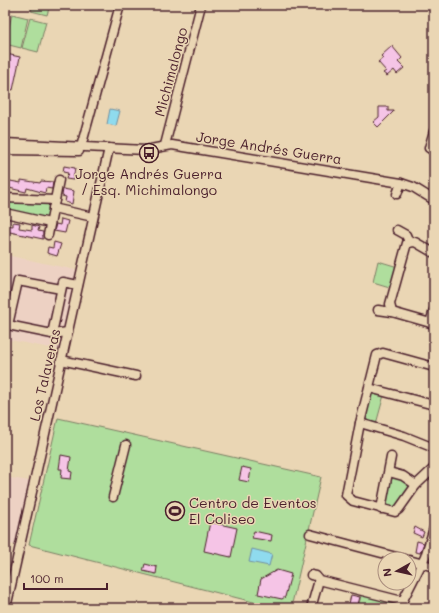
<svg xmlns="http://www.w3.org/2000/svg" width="439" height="613" font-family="Mali,sans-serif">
  <rect width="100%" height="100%" fill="#ead6b4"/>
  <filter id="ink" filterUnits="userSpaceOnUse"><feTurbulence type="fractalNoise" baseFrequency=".025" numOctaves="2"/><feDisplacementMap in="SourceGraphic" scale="8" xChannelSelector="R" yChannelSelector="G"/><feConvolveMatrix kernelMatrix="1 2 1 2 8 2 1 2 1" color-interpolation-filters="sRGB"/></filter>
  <g filter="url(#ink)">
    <g fill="#edd1c3">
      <path d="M6,255L76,270L60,350L5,339Z"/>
      <path d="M5,477L29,481L15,545L5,543Z"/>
    </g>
    <g fill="#afde9d" stroke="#7c7e64">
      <path d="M33,5H50L47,15L31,11Z"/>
      <path d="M12,14L28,18L21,48L5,44Z"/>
      <path d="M30,18L46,22L38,52L22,48Z"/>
      <path d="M5,199L50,203L48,217L45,219L5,210Z"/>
      <path d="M378,261L398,267L393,288L373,282Z"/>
      <path d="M370,391L384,395L376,424L362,421Z"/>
      <path d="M58,418L321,477L291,608H277L29,545Z"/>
      <path d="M390,475L399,478L410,485L397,507L394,509L383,507Z"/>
      <path d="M362,591L400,602L398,608H358Z"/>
    </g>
    <g fill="#8fdbee" stroke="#7390a0">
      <path d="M110,109L120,111L116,126L107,124Z"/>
      <path d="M252,549L272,554L269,566L249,562Z"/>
    </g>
    <g fill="#f5c4e6" stroke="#4a1f2b">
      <path d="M392,46L402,58L398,62L404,68L397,74L394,70L387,76L383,73L386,71L378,62L383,58L381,56Z"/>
      <path d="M6,54L20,57L13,90L5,88Z"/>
      <path d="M379,107H388V111H394L378,127L373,122L379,117Z"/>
      <path d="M64,166L75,168L73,180L66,179L68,173L63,172Z"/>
      <path d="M5,180L21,183V180L40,183L41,181L53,182L52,189L46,188L45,193L27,188L26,192L5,187Z"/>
      <path d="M63,189L74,191L72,204L65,202L66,197L62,196Z"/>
      <path d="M61,219L68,221L65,233L54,231L56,224L60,225Z"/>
      <path d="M13,222L20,223L19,228L32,230V225L39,227L38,231L43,232V239L5,231V225L13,226Z"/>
      <path d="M54,242L61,244L57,256L47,253L48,247L53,248Z"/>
      <path d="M61,455L71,457L69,471L72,472L71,479L61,478L62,469H59Z"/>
      <path d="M242,467L251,469L249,482L239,480Z"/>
      <path d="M210,522L237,528L231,557L204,551Z"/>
      <path d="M415,527L424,532L422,537L413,533Z"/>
      <path d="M254,531L272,535L271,541L252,538Z"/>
      <path d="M417,541L424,543L420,553L415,552Z"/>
      <path d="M145,564L157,567L156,574L143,571Z"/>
      <path d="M277,570L291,574L285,597L282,599L258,594L261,579Z"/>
      <path d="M351,595L360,597L357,608H348Z"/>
    </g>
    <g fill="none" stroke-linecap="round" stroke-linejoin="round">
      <defs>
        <g id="minor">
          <path d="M434,131L429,148L434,151"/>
          <path d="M5,143L145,150L172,145L401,183L413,187L434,200"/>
          <path d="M165,145L201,5"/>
          <path d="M81,147L120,5"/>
          <path d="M5,150L79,151"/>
          <path d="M397,194L401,183"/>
          <path d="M5,198L55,200"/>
          <path d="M53,208L93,217"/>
          <path d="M5,213L50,223"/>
          <path d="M397,230L406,235L409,242"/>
          <path d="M48,235L59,180"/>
          <path d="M61,289L18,281L8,325L52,334L68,332"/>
          <path d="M378,310L392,312L434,324"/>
          <path d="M392,312L390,304L407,243L415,242L434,253"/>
          <path d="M430,323L434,310"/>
          <path d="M52,334L63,282L78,285"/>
          <path d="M61,360L136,376"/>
          <path d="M434,367L383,353L377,355L360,423L346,495L353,501L395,512L399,509L416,485L434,468"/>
          <path d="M369,388L434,405"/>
          <path d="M360,423L404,436L434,448"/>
          <path d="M389,472L403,476L416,485"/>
          <path d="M113,497L126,445"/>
          <path d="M381,509L391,457"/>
          <path d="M310,534L404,559"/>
          <path d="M409,560L434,567"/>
          <path d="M311,575L316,576L319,580L402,601"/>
          <path d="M6,608L109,148"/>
          <path d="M311,608L319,580"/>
          <path d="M399,608L425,557L434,528"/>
        </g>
      </defs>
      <use href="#minor" stroke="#4a1f2b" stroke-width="11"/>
      <use href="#minor" stroke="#ead6b4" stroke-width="8"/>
    </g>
  </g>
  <defs>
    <symbol id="bus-ring" viewBox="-11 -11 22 22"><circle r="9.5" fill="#ead6b4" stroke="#4a1f2b" stroke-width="1.5"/><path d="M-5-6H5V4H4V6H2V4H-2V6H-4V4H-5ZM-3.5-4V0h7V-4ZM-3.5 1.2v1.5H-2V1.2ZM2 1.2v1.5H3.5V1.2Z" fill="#4a1f2b"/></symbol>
    <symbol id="stadium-ring" viewBox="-11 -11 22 22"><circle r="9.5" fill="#ead6b4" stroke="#4a1f2b" stroke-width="1.5"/><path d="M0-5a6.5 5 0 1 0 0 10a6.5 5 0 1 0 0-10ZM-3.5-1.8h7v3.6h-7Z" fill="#4a1f2b"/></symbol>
  </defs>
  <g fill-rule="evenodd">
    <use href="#bus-ring" x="138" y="142" width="22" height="22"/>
    <use href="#stadium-ring" x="164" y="500" width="22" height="22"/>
  </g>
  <g text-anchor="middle" stroke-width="3" stroke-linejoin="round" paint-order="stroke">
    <g font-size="14" fill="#4a1f2b" stroke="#ead6b4">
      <text transform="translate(171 72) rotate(-75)" y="5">Michimalongo</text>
      <text transform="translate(269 148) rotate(9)" y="5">Jorge Andrés Guerra</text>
      <text transform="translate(45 375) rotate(-77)" y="5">Los Talaveras</text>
    </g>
    <g font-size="14" fill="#4a1f2b" stroke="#ead6b4">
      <text x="149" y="179">Jorge Andrés Guerra<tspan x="149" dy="16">/ Esq. Michimalongo</tspan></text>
      <text x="189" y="508" text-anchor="start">Centro de Eventos<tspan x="189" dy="16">El Coliseo</tspan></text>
    </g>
  </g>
  <rect width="439" height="613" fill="none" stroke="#ead6b4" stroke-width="20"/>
  <rect x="10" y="10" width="419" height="593" fill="none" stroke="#4a1f2b" stroke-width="1.5" filter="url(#ink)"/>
  <g transform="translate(397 571) rotate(262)"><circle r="19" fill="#ead6b4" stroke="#aa8d7d"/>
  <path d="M0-3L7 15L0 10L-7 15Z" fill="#4a1f2b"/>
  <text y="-6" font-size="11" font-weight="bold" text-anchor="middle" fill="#4a1f2b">N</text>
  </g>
  <path d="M24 583v6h83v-6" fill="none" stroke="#4a1f2b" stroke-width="2"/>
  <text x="30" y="583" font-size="12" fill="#4a1f2b" stroke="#ead6b4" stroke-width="3" paint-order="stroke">100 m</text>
</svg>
